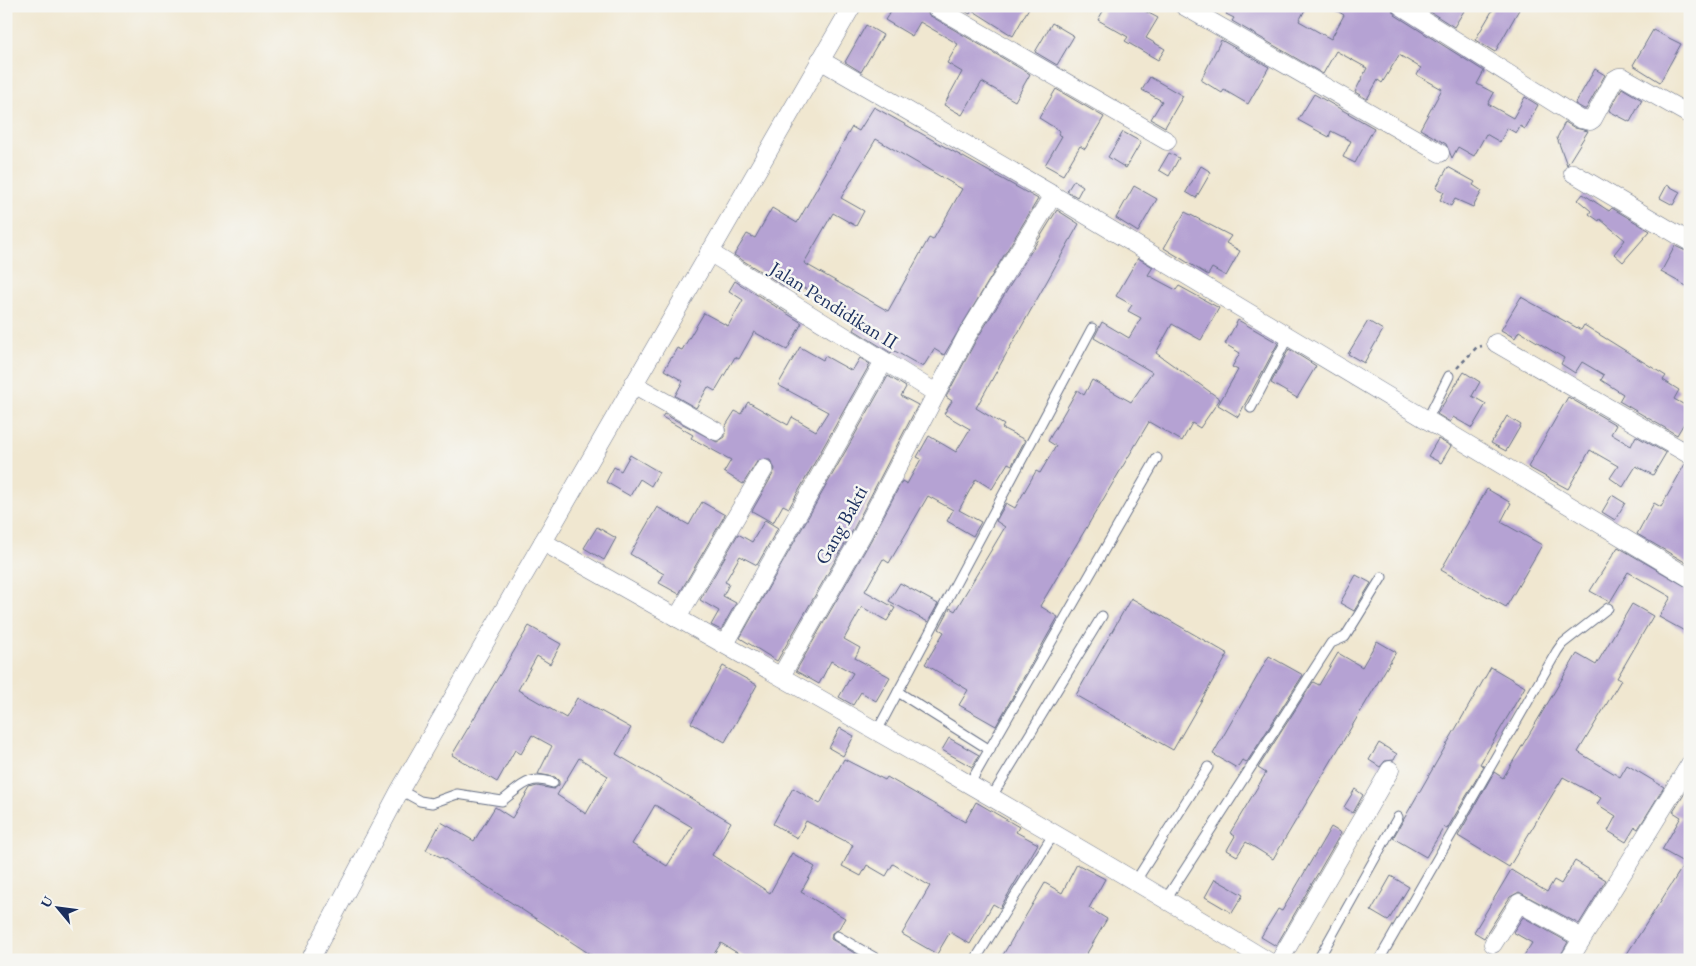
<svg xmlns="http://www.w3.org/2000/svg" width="1696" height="966" font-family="'EB Garamond',serif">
  <rect width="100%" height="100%" fill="#f6f6f2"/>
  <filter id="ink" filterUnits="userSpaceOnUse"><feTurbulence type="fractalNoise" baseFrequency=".02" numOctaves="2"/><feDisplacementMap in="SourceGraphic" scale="10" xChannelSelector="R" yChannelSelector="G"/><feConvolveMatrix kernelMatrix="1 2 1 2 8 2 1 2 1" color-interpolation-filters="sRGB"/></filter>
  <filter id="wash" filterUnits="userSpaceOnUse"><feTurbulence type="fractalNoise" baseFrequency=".0096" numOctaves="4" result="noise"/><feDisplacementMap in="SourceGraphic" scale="20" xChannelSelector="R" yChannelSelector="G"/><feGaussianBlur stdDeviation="1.12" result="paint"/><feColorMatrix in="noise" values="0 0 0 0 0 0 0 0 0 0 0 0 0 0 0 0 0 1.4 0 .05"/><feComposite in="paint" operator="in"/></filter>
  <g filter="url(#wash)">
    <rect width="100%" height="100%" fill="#f0e7d0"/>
    <g id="blocks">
      <g fill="#b5a2d3" fill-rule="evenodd">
        <path d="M894,6H902L913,12L916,6H923L929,15L1030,74L1015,101L982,82L962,115L944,105L962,72L947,63L958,44L920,22L912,36L885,20Z"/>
        <path d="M956,6H1030L1013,36L972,10L970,14Z"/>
        <path d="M1106,6H1145L1143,10L1158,18L1146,38L1165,49L1158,60L1125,41L1128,37L1098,20Z"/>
        <path d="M1231,6H1307L1299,21L1331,39L1344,15L1329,6H1390L1395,15L1484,71L1477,84L1494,93L1488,104L1513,118L1525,97L1538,105L1525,129L1520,126L1516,133L1507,128L1500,142L1486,134L1474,156L1458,147L1452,158L1446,144L1420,129L1442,89L1417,75L1421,68L1399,55L1382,83L1378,80L1367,99L1355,92L1367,68L1336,51L1323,74L1232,21L1234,18L1226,14Z"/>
        <path d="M1421,6H1467L1454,27Z"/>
        <path d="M1495,6H1521L1495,52L1475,40Z"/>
        <path d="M1052,23L1074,36L1057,65L1035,52Z"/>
        <path d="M866,25L883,35L861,72L845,62Z"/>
        <path d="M1653,30L1681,44L1660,82L1633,65Z"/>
        <path d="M1221,40L1269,67L1248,104L1224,90L1222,93L1201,80Z"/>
        <path d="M1595,69L1605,75L1586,109H1584L1575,104Z"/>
        <path d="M1150,77L1183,96L1165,127L1151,119L1162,101L1142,90Z"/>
        <path d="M1622,88L1642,100L1630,122L1609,111Z"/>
        <path d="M1056,89L1104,117L1085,149L1080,146L1063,175L1045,165L1062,136L1058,134L1060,131L1039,118Z"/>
        <path d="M1314,94L1374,128L1355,163L1343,157L1351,141L1331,131L1329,137L1298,120Z"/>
        <path d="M874,107L1038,199L944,355L934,349L923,367L893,350L891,353L854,330L860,320L788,279L784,286L734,255L747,234L755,238L772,208L797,223L852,127L859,131ZM876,139L962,189L933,240L929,238L888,311L804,263L833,213L856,226L864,211L841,198Z"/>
        <path d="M1565,122L1575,128L1588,131L1567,165L1557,138Z"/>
        <path d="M1123,132L1141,142L1126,168L1108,157Z"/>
        <path d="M1169,153L1179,158L1169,176L1159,170Z"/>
        <path d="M1201,166L1211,172L1196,198L1186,192Z"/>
        <path d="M1448,167L1475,182L1473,185L1482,191L1473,207L1455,199L1451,206L1440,200L1444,192L1436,188Z"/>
        <path d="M1074,180L1083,186L1077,197L1067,191Z"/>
        <path d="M1667,185L1680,192L1673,205L1660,198Z"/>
        <path d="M1134,186L1157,199L1138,232L1116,218Z"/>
        <path d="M1583,194L1609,211L1612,208L1650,231L1623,262L1614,254L1625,240L1600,219L1599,221L1589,214L1591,211L1578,200Z"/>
        <path d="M1057,210L1079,224L976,408L1004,425L1002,428L1025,440L1012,465L1008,463L992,489L976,479L959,510L981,522L973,536L947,521L953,510L928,496L889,563L883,559L865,591L895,608L887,621L862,607L844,639L860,648L855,658L890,677L876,701L861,692L853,705L839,697L853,673L831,661L819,684L796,671L871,540L902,481L907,484L921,459L917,457L929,436L956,452L970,429L944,414L952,401L946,397L975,342Z"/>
        <path d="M1185,212L1231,236L1226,243L1240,251L1226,276L1212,268L1208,275L1164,248Z"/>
        <path d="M1675,246L1690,253V288L1661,272Z"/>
        <path d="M1138,258L1153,267L1148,275L1176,290L1179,286L1219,308L1201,340L1172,324L1156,353L1220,399L1200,428L1192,423L1182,441L1149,422L1040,606L1058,617L996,726L959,705L968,690L925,664L944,632L939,629L950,608L955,611L1005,527L996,521L1006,503L1015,508L1036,471L1040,473L1056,446L1048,441L1077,390L1084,395L1092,380L1131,402L1152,372L1094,338L1102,322L1129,338L1141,318L1128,311L1132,305L1116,296Z"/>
        <path d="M735,281L802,323L787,350L754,332L739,359L735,357L715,391L708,387L696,408L675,396L683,381L664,370L677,348L682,350L704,313L728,326L743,300L729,291Z"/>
        <path d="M1521,297L1581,330L1584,325L1666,376L1663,380L1679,390L1674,399L1690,408V413L1677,435L1619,401L1623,394L1601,380L1604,375L1582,362L1575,373L1561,364L1564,358L1519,331L1515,338L1501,330Z"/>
        <path d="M1238,320L1278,343L1238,417L1218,405L1238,370L1232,367L1240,353L1225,344Z"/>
        <path d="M1368,321L1383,330L1364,363L1348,354Z"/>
        <path d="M800,347L823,360L825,356L852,371L860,358L870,364L789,508L783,505L773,523L752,511L773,474L775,469L770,460H758L743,484L724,472L731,460L691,438L693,435L662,417L664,414L717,442L725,437V427L735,411L741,414L748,402L788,425L792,417L816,431L828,412L778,385Z"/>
        <path d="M1289,349L1316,366L1297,398L1271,383Z"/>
        <path d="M1464,372L1480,382L1472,396L1486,404L1472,428L1453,417L1450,422L1437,414Z"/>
        <path d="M888,376L906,387L901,396L918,405L853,530L777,661L740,638Z"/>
        <path d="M1568,397L1616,425L1611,434L1631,446L1636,436L1666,453L1653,475L1636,466L1623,487L1610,478L1618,466L1590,450L1568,489L1528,467Z"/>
        <path d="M1507,416L1521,425L1506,451L1491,443Z"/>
        <path d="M1438,439L1451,446L1441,463L1428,456Z"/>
        <path d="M630,455L659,472L651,486L640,479L630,496L606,482L614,467L621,471Z"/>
        <path d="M1685,464L1690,466V565L1637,534L1654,503L1661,507Z"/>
        <path d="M1487,489L1511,503L1501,522L1542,545L1506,607L1441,570Z"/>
        <path d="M1612,495L1625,503L1615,520L1602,512Z"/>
        <path d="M702,502L725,515L679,594L659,583L664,574L630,554L657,507L689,525Z"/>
        <path d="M765,520L778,528L757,565L740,556L725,582L729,584L723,596L736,603L721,630L711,625L719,611L700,600L738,534L752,542Z"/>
        <path d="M597,527L616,538L604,560L584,548Z"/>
        <path d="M1618,547L1690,589V634L1659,617L1671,597L1628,572L1610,602L1590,591Z"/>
        <path d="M1356,575L1371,583L1354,611L1340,603Z"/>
        <path d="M900,583L938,604L928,622L889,601Z"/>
        <path d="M1131,598L1228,654L1173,750L1076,695Z"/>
        <path d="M1632,604L1653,616L1617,678L1621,680L1578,752L1620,777L1627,765L1664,787L1638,829L1635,827L1626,842L1608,831L1616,816L1597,804L1601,798L1563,777L1509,867L1458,836L1494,772L1503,778L1577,654L1596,665Z"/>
        <path d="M529,626L561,644L550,664L537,656L518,690L566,718L577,698L631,728L616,754L731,822L712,855L770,893L792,853L815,867L801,892L845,918L838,930L832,933L831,939L866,960H749L721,943L710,960H599L443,858L426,850L441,822L474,841L495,807L512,818L530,788L537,786L554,789L559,785V781L555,777L538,774L552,746L532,735L521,754L515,750L497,782L452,755ZM579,758L608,776L586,814L557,795ZM655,805L692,827L667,866L632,844Z"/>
        <path d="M1377,641L1396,652L1273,859L1246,842L1237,856L1227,850L1235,836L1230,833L1266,773L1258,768L1313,682L1319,685L1338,653L1362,667Z"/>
        <path d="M1269,656L1303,675L1247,762L1242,760L1237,768L1213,754Z"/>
        <path d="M723,666L757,685L725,742L691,723Z"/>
        <path d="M1491,667L1525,687L1480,764L1484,766L1447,829L1444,827L1426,857L1393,838Z"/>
        <path d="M840,728L854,736L843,756L829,748Z"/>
        <path d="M949,738L979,755L972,767L942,750Z"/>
        <path d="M1379,743L1397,754L1394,760L1385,761L1380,767L1369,760Z"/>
        <path d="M844,759L885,780L887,777L965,822L976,802L1019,827L1016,832L1038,844L1000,908L993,904L970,944L950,932L937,954L902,934L930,886L893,864L886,876L867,865L861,876L842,866L853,845L806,821L797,838L773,824L793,788L820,804Z"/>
        <path d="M1690,785V960H1623L1685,863L1662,850L1681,817L1673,812Z"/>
        <path d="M1355,789L1363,795L1353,813L1344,807Z"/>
        <path d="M1331,827L1341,833L1276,946L1261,937L1278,909L1282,911Z"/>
        <path d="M1575,861L1606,880L1579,924L1519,892L1510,897L1484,938L1474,932L1511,870L1547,892L1554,880L1561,884Z"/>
        <path d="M1077,864L1105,879L1089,908L1107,919L1083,960H1000L1045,883L1062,893Z"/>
        <path d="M1391,876L1409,887L1388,921L1371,911Z"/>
        <path d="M1215,879L1243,895L1232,913L1205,897Z"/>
        <path d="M1523,917L1568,942L1558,960H1521L1532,943L1513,932Z"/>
      </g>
    </g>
  </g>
  <g filter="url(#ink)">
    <use href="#blocks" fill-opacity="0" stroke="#666f86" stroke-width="1"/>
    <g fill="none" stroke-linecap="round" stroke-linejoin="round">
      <defs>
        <g id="service">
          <path d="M1251,408L1288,337"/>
          <path d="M1427,420L1449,376"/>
          <path d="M898,692L990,750"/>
          <path d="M876,733L1092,328"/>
          <path d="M969,785L1157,458"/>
          <path d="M400,790L420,801L432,803L457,794L502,801C521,787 528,774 553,783"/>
          <path d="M991,798L1102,616"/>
          <path d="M1135,882L1208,767"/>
          <path d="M1166,899L1331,643L1345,637L1382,577"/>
          <path d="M837,936L879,960"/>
          <path d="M975,960L1053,835"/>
          <path d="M1318,960L1398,817"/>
          <path d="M1379,960L1557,651L1562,644L1608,608"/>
        </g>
        <g id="minor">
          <path d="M934,6L1167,141"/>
          <path d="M1184,6L1440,153"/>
          <path d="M1401,6L1580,119L1590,121L1593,119L1614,80L1619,77H1623L1690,115"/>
          <path d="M820,60L1053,195L1690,578"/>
          <path d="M1573,173L1690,242"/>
          <path d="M709,252L936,393"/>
          <path d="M1496,343L1690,455"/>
          <path d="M633,384L716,431"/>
          <path d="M543,542C785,679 1028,815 1266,960"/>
          <path d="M677,618L764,469"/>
          <path d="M725,644L884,361"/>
          <path d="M781,676L862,535L966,337L1053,195"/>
          <path d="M1493,944L1519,903L1582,938"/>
          <path d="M310,960L400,790L852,6"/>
          <path d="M1280,960L1390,770"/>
          <path d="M1569,960L1690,764"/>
        </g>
      </defs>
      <use href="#service" stroke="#666f86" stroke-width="11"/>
      <use href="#minor" stroke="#666f86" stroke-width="19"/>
      <path stroke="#666f86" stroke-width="2.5" stroke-dasharray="4 4" stroke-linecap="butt" d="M1457,368L1477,347L1482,346"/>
      <use href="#service" stroke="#fff" stroke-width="9"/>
      <use href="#minor" stroke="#fff" stroke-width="18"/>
    </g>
  </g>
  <g text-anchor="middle" stroke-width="5" stroke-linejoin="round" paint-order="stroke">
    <g font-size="20" fill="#1b2f5e" stroke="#f6f6f2">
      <text transform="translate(834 305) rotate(32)" y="7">Jalan Pendidikan II</text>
      <text transform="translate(841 525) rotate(-61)" y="7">Gang Bakti</text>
    </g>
  </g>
  <rect width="1696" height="966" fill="none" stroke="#f6f6f2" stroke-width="25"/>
  <g transform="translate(58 908) rotate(299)" stroke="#f6f6f2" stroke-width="4" paint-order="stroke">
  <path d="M0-4L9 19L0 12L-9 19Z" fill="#1b2f5e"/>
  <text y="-8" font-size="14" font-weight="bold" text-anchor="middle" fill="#1b2f5e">U</text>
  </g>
</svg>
